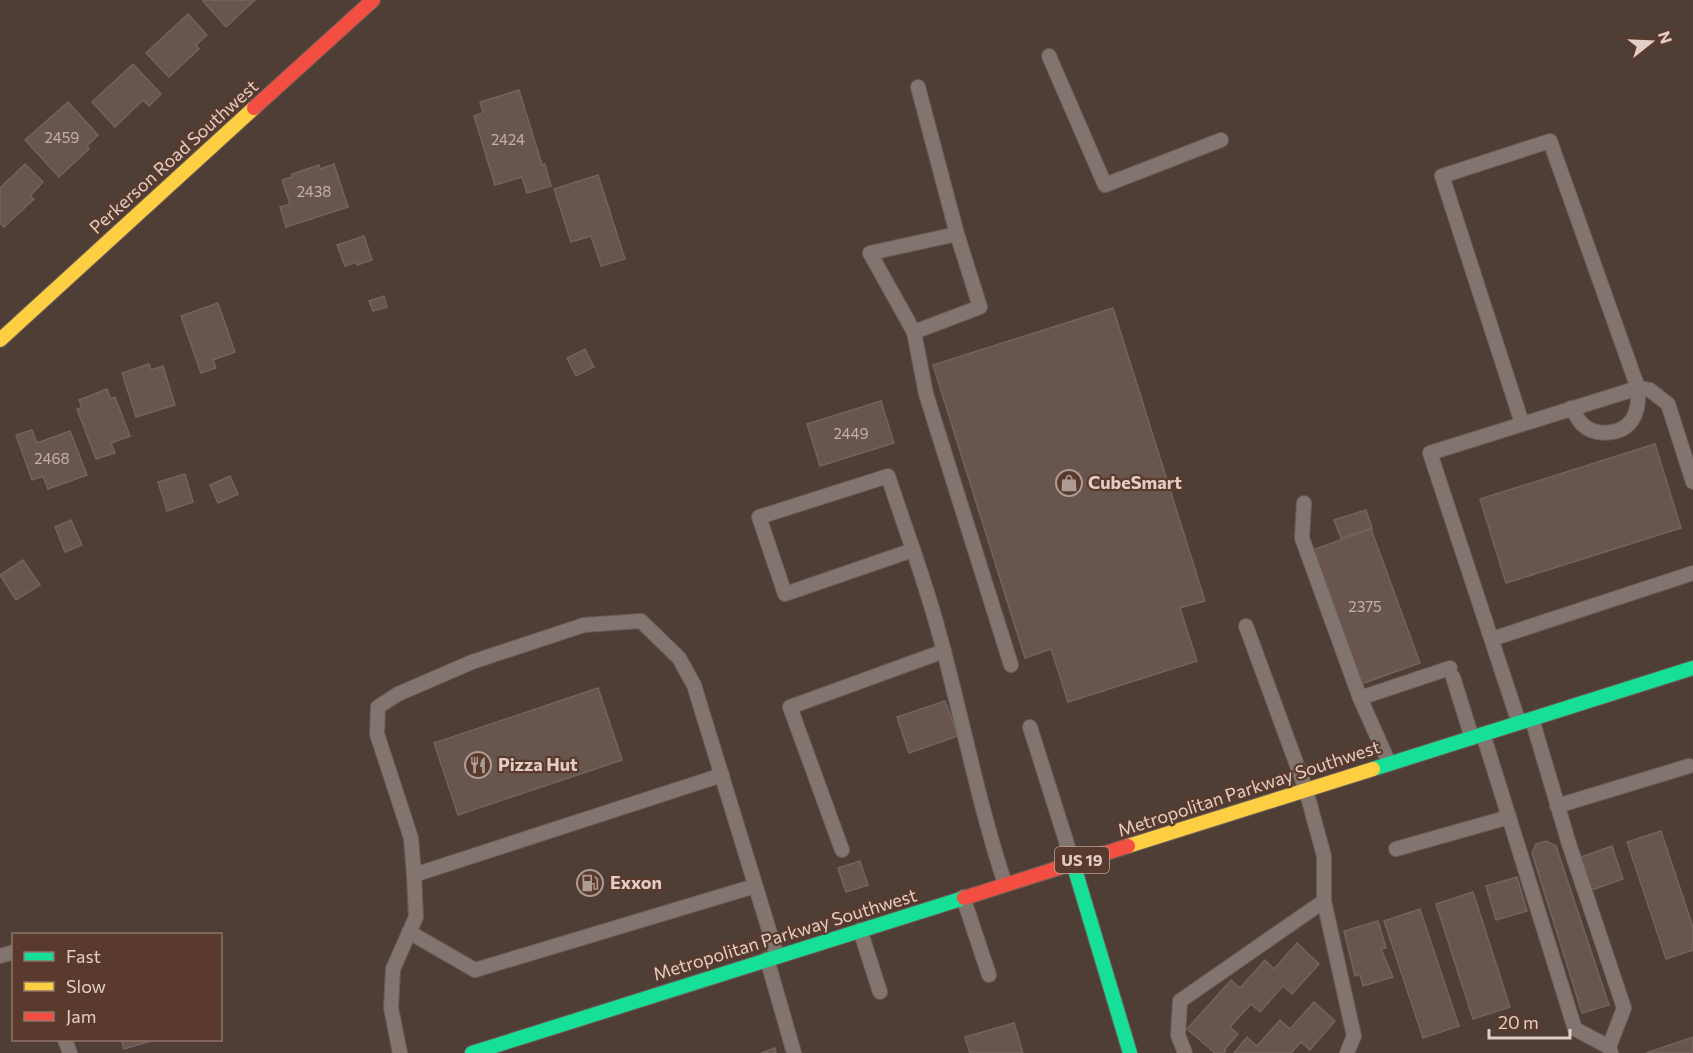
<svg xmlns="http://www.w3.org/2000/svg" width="1693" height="1053" font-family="Commissioner,sans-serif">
  <rect width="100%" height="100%" fill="#4e3e36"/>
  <g fill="#68564e" stroke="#71635d" stroke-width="1.5">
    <path d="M204,0H255L226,27L203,1Z"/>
    <path d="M188,14L207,35L196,45L199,49L169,77L146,53Z"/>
    <path d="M133,64L161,94L149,106L143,100L115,127L92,102Z"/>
    <path d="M519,90L542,165L545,164L551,186L527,193L522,177L495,185L474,116L483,113L480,102Z"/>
    <path d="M68,102L98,135L87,146L89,149L59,177L25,140Z"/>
    <path d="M25,164L43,182L30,196L34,199L4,227L0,223V188Z"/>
    <path d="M334,164L348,207L286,227L280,207L290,204L282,180L292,177V174L319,165L320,169Z"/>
    <path d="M598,175L625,259L601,266L591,236L571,242L554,189Z"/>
    <path d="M364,236L372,260L357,265L356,262L345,266L337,245Z"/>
    <path d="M384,296L387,307L373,311L369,301Z"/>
    <path d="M218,303L235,352L213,360L216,368L201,373L181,316Z"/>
    <path d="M1113,308L1205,601L1180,608L1197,661L1068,702L1051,649L1025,658L933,365Z"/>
    <path d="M585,349L594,367L576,376L567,358Z"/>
    <path d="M149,364L151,370L163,366L175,405L136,417L122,373Z"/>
    <path d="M107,389L111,399L115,397L130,436L111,443L115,453L96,459L77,409L82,408L79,400Z"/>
    <path d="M881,401L894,443L820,466L807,424Z"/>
    <path d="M32,430L37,443L70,431L87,475L48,489L43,476L32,480L16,435Z"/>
    <path d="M1655,444L1681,528L1506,583L1480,499Z"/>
    <path d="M185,474L193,502L167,511L158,482Z"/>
    <path d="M230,476L238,494L218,503L210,485Z"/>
    <path d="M1366,510L1372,528L1341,538L1334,520Z"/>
    <path d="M71,520L82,545L65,552L55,527Z"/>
    <path d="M1371,529L1420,663L1361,684L1310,551Z"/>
    <path d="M23,560L40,585L16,600L0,575Z"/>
    <path d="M598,688L622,760L458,815L434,743Z"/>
    <path d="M945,701L958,736L909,753L897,717Z"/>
    <path d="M1661,831L1693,927V950L1666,959L1627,842Z"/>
    <path d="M1546,841L1556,846L1609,1005L1582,1013L1532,853L1536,844Z"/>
    <path d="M1612,846L1623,879L1592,890L1581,857Z"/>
    <path d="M860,861L868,885L846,892L838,868Z"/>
    <path d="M1517,877L1527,911L1496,920L1486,886Z"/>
    <path d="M1473,892L1510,1007L1473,1019L1436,904Z"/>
    <path d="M1420,909L1459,1026L1423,1038L1384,921Z"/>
    <path d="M1378,921L1386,948L1381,949L1393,977L1363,986L1360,974L1355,976L1344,931Z"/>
    <path d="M1297,943L1319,964L1292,994L1283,986L1260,1012L1251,1004L1230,1027L1238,1034L1224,1050L1226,1051L1224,1053H1215L1187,1029L1231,980L1240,988L1265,960L1274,969Z"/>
    <path d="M1314,1002L1335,1021L1310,1050L1301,1042L1291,1053H1234L1247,1037L1257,1046L1280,1020L1290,1029Z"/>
    <path d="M1014,1023L1023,1053H970L965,1037Z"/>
    <path d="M1693,1037V1053H1646Z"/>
    <path d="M121,1040H154L124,1049Z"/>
    <path d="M775,1048L776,1053H761Z"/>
  </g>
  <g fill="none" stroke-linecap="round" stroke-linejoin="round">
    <defs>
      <g id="lane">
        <path d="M1049,56L1105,185L1221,140"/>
        <path d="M957,234L870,253L914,332L926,394L1011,665"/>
        <path d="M914,332L980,307L957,234L918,87"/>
        <path d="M1522,423L1442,176L1550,141L1638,388C1638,398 1639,410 1632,420C1622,435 1595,437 1582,424C1578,420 1575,413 1571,408"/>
        <path d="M1304,503L1302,538L1360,698L1389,763"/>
        <path d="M913,550L785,594L759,517L888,476C905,528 925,580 939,633C962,717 978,802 1005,884"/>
        <path d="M1246,626L1306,790L1324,856V901L1354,1036L1347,1053"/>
        <path d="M1492,639L1693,573"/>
        <path d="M1453,677L1472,738"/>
        <path d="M1360,698L1450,668"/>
        <path d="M1532,719L1569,844L1624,1008L1609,1047L1611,1053"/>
        <path d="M1519,723L1430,453L1638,388L1650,390L1668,404L1693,482"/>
        <path d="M1030,727L1073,863"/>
        <path d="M1483,734L1575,1029L1609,1047"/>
        <path d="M1557,806L1689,766"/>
        <path d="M1396,849L1509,817"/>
        <path d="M842,850L790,707L944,651"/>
        <path d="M414,875L722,775"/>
        <path d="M963,897L989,975"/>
        <path d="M860,930L880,992"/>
        <path d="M409,932L475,970L755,886"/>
        <path d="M0,956L14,952"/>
        <path d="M767,959L794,1053"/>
        <path d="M65,1040L70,1053"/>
        <path d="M400,1053L391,1008L393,969L416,917L414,875L411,838L377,734L378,707L398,694L472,662L584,625L641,621L679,658L694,685L777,956"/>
        <path d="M1185,1053L1178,1035L1180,1001L1324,901"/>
      </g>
      <g id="fast">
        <path d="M1373,769L1693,668"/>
        <path d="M1073,863L1130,1053"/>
        <path d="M472,1053L964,898"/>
      </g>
      <g id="slow">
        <path d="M0,340L254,108"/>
        <path d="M1128,846L1373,769"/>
      </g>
      <g id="jam">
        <path d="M254,108L373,0"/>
        <path d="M964,898L1128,846"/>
      </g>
    </defs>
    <use href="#lane" stroke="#6c5d56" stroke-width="16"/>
    <use href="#fast" stroke="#6c5d56" stroke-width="16"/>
    <use href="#slow" stroke="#6c5d56" stroke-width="16"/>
    <use href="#jam" stroke="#6c5d56" stroke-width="16"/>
    <use href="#lane" stroke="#82756f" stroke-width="14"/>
    <use href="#fast" stroke="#16e098" stroke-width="14"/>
    <use href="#slow" stroke="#ffcf43" stroke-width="14"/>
    <use href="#jam" stroke="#f24e42" stroke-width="14"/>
  </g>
  <defs>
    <symbol id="shop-ring" viewBox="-11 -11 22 22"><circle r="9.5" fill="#593a2c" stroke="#ae9c94" stroke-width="1.5"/><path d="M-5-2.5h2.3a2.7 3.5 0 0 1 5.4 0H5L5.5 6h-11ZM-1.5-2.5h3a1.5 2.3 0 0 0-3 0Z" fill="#ae9c94"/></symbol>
    <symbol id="restaurant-ring" viewBox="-11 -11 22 22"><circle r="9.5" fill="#593a2c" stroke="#ae9c94" stroke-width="1.5"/><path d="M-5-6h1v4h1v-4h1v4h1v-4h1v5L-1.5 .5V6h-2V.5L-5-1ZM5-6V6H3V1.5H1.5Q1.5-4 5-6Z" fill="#ae9c94"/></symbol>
    <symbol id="fuel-ring" viewBox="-11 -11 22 22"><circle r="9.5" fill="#593a2c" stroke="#ae9c94" stroke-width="1.5"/><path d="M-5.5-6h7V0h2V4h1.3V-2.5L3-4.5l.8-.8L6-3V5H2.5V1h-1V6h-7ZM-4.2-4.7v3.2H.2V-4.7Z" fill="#ae9c94"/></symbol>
  </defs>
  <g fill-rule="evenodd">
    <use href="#shop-ring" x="1054" y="468" width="30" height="30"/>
    <use href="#restaurant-ring" x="463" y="750" width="30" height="30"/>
    <use href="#fuel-ring" x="575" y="868" width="30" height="30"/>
  </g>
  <g text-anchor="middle" stroke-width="4.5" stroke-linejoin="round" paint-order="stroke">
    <g font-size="15" fill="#c4b0a8">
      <text x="62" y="143">2459</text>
      <text x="508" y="145">2424</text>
      <text x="314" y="197">2438</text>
      <text x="851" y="439">2449</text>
      <text x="52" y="464">2468</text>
      <text x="1365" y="612">2375</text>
    </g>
    <rect fill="#593a2c" stroke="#b9a298" stroke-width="1.5" x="1055" y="847" width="54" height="26" rx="4.5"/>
    <g font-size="16" font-weight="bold" fill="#e2cec6">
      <text x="1082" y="866">US 19</text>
    </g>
    <g font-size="18" fill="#e2cec6" stroke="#593a2c">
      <text transform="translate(174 157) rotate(-42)" y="6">Perkerson Road Southwest</text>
      <text transform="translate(1249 789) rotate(-18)" y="6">Metropolitan Parkway Southwest</text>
      <text transform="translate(785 935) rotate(-17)" y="6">Metropolitan Parkway Southwest</text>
    </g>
    <g font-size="18" font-weight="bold" fill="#e2cec6" stroke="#593a2c" text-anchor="start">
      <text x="1088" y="489">CubeSmart</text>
      <text x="498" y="771">Pizza Hut</text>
      <text x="610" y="889">Exxon</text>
    </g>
  </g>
  <rect x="12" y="933" width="210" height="108" fill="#593a2c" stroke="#90756a" stroke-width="1.5"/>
  <rect x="24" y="952" width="30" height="9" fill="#16e098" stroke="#90756a" stroke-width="1.5"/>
  <text x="66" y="963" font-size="18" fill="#e2cec6">Fast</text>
  <rect x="24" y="982" width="30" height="9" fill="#ffcf43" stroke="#90756a" stroke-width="1.5"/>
  <text x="66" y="993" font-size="18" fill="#e2cec6">Slow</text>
  <rect x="24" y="1012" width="30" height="9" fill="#f24e42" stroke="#90756a" stroke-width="1.5"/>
  <text x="66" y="1023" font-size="18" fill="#e2cec6">Jam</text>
  <g transform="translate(1651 42) rotate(72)" stroke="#593a2c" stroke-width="4.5" paint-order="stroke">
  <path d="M0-4.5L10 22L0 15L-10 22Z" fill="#e2cec6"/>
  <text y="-9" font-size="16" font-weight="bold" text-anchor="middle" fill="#e2cec6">N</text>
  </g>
  <path d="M1489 1029v9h81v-9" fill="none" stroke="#e2cec6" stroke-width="3"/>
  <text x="1498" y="1029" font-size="18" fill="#e2cec6" stroke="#593a2c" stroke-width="4.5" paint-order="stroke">20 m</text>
</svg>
